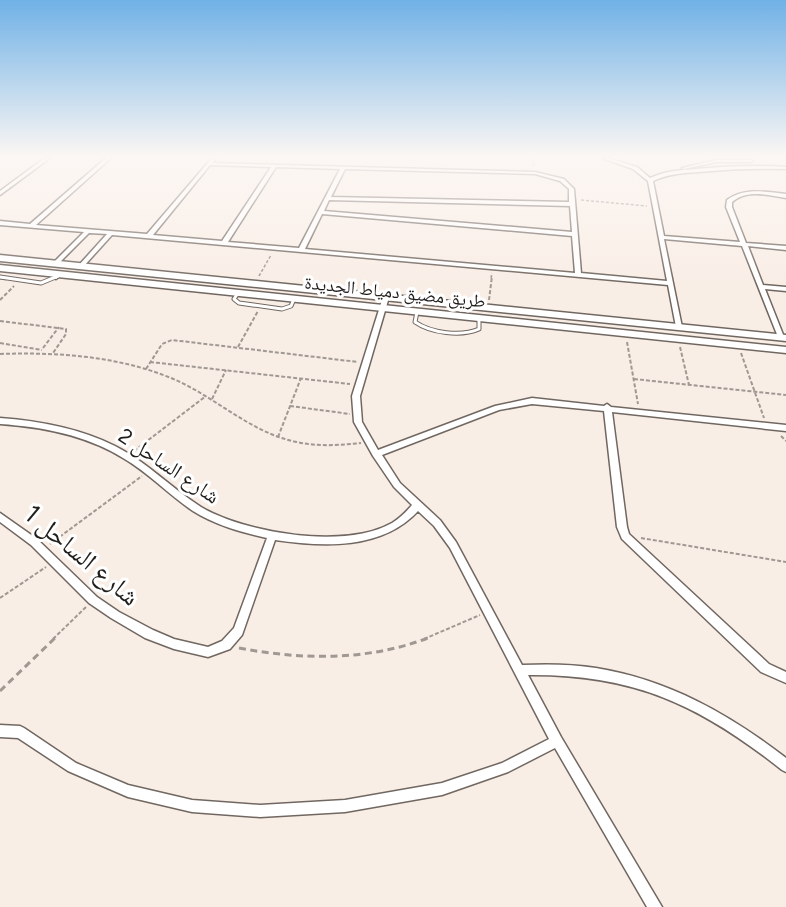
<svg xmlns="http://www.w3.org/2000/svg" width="786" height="907" font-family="Figtree,'Noto Naskh Arabic',sans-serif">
  <rect width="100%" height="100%" fill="#f9eee6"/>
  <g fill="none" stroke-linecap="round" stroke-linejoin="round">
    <defs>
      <g id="lane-far1">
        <path d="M0,277L5,278"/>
        <path d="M56,278L61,274"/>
      </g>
      <g id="lane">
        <path d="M0,277L41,283L58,276"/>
        <path d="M238,293L234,299L239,303L282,309L291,306L294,299"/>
        <path d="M417,312L415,322C431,333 461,337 479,329V318"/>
      </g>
      <g id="street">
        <path d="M45,158H50L0,195V191Z"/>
        <path d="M106,158H111L36,225L147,234L212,158H216L213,163L535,172L564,179L574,189L581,273L667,281L648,181L633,169L602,158H608L637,167L650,178C665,171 681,170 696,169C726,166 756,165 786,167V169C757,168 728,169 699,172C683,173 668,174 653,181L664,236L740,242L726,207L727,200C745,187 766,192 786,194V198C768,195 747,189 732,202V207L746,243L786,246V250L748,246L763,285L786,287V291L765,289L784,337L781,339L778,337L742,246L664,239L682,327L679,329L676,327L668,285L112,235L83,267L81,268L78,266L79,265L107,234L89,233L58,264H54V262L84,232L0,225V221L30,224ZM210,165L271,167L222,241L153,235ZM276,167L340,169L299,248L228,242ZM345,169L535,174L560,181L569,189V202L331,197ZM329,200L570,206L572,232L324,211ZM322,214L572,236L575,273L305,249Z"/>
        <path d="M716,160H751L753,161L751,162H716L684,169L682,168Z"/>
        <path d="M386,295L389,297L360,396L362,422L378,450L495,406L532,398L604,406L607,404L611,407L786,425V431L612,412L627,527L629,534L769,664L786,672V683L761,672L622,539L617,527L604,411L532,404L499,410L382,455L400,483L440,520L456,542L522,665C547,664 572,664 596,668C669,680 729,714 786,758V772L782,770C700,705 634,674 528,675L561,737L662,907H647L555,748L508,772L442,795L345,812L260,817L192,812L128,797L68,771L18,738L0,737V725L20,726L24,728L76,763L128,785L192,800L260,805L345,800L442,783L502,763L549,739L450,548L434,526L418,511C382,550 324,547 275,540L242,635L230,649L208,657L174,649L145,638L111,618L89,603L31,545L0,522V513L37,539L97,597L119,612L153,630L174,639L208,647L222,641L234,628L267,538C241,532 215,525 193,511C169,495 149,473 123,458C86,435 43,427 0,424V418C40,421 79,428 115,446C147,462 171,488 201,507C245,533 345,550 392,523C400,518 406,512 412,505L394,487L373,456L354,422L352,396L383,297Z"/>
      </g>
      <g id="secondary">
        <path d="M0,255L786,335V341L0,261Z"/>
        <path d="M0,265L786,347V353L0,271Z"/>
      </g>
    </defs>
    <use href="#lane-far1" stroke="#716761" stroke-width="4.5"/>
    <use href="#lane" stroke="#716761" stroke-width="5"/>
    <use href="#street" stroke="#716761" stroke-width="3"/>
    <use href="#secondary" stroke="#716761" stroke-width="3"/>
    <g stroke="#a09892" stroke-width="1.5" stroke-dasharray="3 2" stroke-linecap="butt">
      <path d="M533,158L534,167"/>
      <path d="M581,200L647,206"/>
      <path d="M259,276L271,255"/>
      <path d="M491,278L492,273"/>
    </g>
    <g stroke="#a09892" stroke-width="2" stroke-dasharray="4 2" stroke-linecap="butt">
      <path d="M0,300L14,286"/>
      <path d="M489,300L492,276"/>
      <path d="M0,321L66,329V334L53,353"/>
      <path d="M627,342L638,404"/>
      <path d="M0,343L42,350"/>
      <path d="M238,347L258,311"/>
      <path d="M680,347L689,385"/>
      <path d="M43,348L59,327"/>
      <path d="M741,353L764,418"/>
      <path d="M0,354C58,352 117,356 171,378C215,396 250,433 297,442C318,447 340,445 361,443"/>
      <path d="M150,362L350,384"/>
      <path d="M146,369L162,344L172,340L358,362"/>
      <path d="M634,379L786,395"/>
      <path d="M212,399L226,370"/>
      <path d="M290,406L350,414"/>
      <path d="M781,436L786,441"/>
      <path d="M278,437L301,378"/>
      <path d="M134,451L206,396"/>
      <path d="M641,538L786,562"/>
      <path d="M50,544L142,476"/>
      <path d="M0,598L46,567"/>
      <path d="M53,639L86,607"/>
      <path d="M424,639L480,615"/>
    </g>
    <g stroke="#a09892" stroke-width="3" stroke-dasharray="7 4.5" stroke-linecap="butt">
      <path d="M239,648C302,660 367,661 428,638"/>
      <path d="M0,691L55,638"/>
    </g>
    <use href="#lane-far1" stroke="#fff" stroke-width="2"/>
    <use href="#lane" stroke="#fff" stroke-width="3"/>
    <use href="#street" fill="#fff" fill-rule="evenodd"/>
    <use href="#secondary" fill="#fff" fill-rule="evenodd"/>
  </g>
  <linearGradient id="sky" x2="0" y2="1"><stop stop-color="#70b1e6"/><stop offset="0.55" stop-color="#fcf7f4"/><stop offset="1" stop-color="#fcf7f4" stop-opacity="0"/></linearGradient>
  <rect width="786" height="285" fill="url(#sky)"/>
  <g text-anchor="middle" stroke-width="6" stroke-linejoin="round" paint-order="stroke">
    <g font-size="18" fill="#211d1a" stroke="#fff">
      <text transform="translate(395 292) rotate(6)" y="6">طريق مضيق دمياط الجديدة</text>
    </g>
    <g font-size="21" fill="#211d1a" stroke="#fff">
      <text transform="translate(169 466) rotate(34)" y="7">شارع الساحل 2</text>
    </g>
    <g font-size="26" fill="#211d1a" stroke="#fff">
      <text transform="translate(82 555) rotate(40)" y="9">شارع الساحل 1</text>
    </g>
  </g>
</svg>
